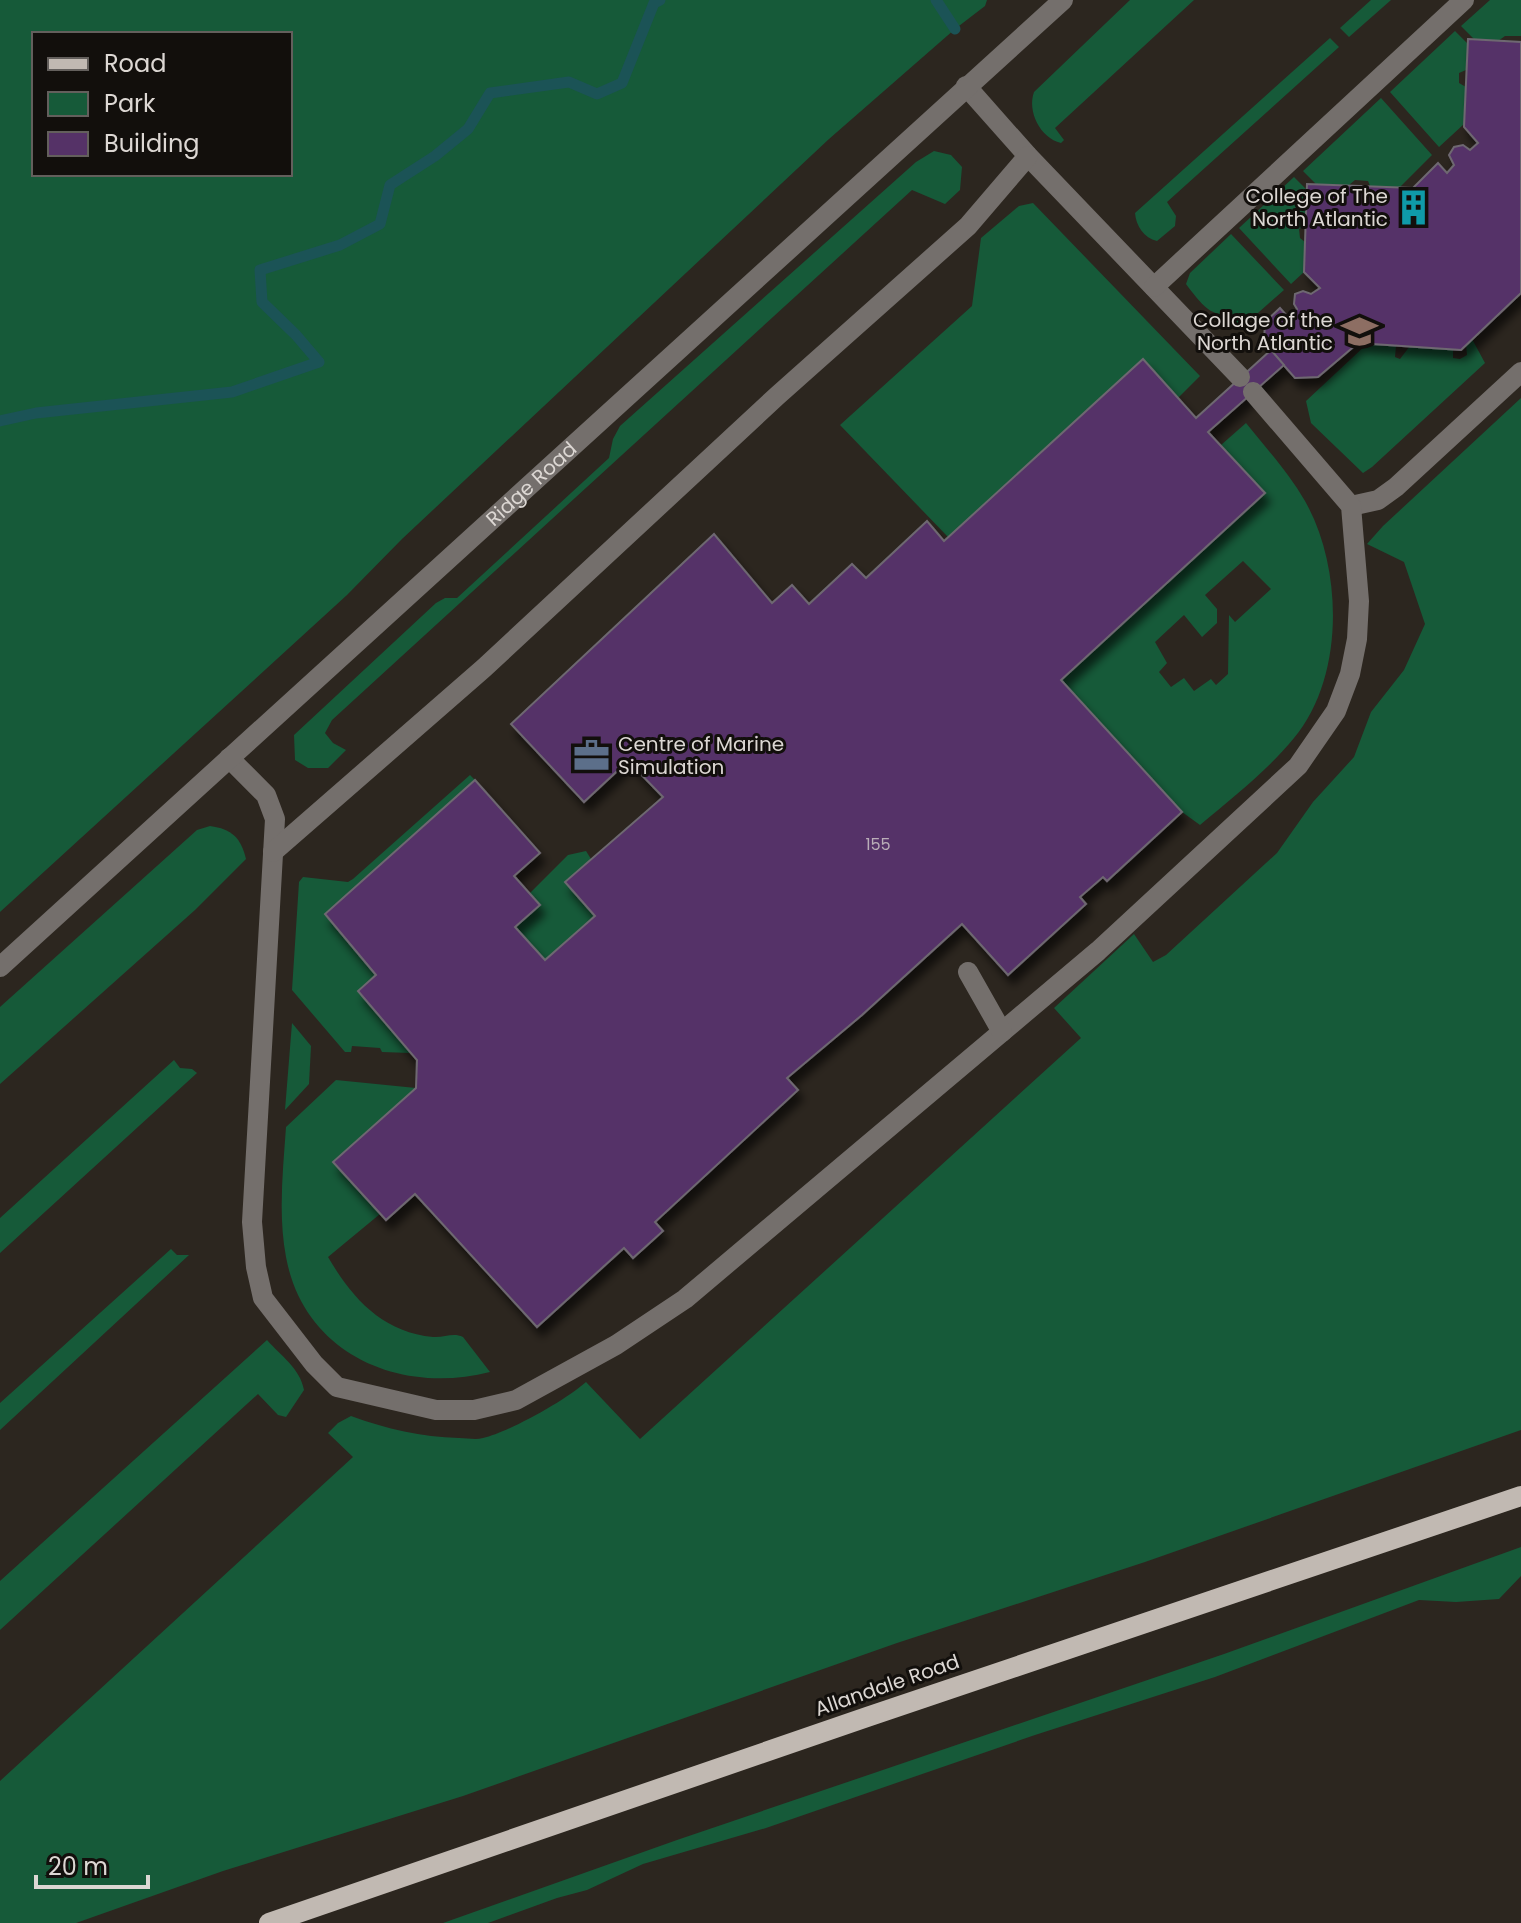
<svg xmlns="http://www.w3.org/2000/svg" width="1521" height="1923" font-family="Poppins,sans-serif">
  <defs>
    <filter id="shadow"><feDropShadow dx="5" dy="9" stdDeviation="4" flood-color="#0009"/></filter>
  </defs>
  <rect width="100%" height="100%" fill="#2c261f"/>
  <g fill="#165a39" fill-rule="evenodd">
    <path d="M0,0H987L985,6L955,29L829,139L402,539L347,595L0,912ZM34,34H290V174H34Z"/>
    <path d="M1130,0H1194L1055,128L1064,140L1061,143C1040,138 1027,111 1034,92Z"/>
    <path d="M1371,0H1391L1349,37L1340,28Z"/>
    <path d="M1490,0H1521V36H1505L1498,41L1474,39L1461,26Z"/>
    <path d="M1455,31L1468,44L1466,70L1459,73V83L1466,87L1464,124L1439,147L1390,92Z"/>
    <path d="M1330,38L1339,47L1167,202L1176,216L1175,226L1157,241C1144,238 1136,226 1135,213Z"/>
    <path d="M1381,98L1432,155L1399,188L1370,186L1368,181L1355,180L1349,185L1316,184L1303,171Z"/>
    <path d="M934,151L951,155L962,167L960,190L945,204L912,190L332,720L325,733L333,743L346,750L328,768H308L295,760L294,735L436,603L445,598H457L609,458L613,439L620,426L916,162Z"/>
    <path d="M1294,177L1307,190L1306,225L1299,229L1300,238L1305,242L1304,272L1291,284L1239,228Z"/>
    <path d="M1033,203L1200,376L1178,398L1143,360L948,537L840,425L972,306L981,238L1019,206Z"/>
    <path d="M1231,234L1284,290L1241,328C1226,308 1222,319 1208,309C1200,303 1192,292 1186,284L1190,273Z"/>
    <path d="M1472,339L1485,363L1372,467L1363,473L1311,423L1306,401L1367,344L1396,346L1395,357L1400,359L1410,346L1453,349V358L1460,359L1467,355L1466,344Z"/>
    <path d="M1521,398V1430L1145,1562L897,1643L463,1796L223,1871L76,1923H0V1781L353,1457L328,1433L338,1423L351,1416C387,1429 421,1437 459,1438C467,1438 476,1440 483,1438C509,1432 566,1400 586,1382L640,1439L1081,1038L1054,1008L1134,934L1153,962L1166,955L1277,853L1313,802L1354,757L1371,712L1404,670L1425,624L1404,562L1367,544L1383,526Z"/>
    <path d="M1246,423C1266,448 1289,473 1305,501C1343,568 1345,677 1294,738C1267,771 1232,798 1200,825L1182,812L1061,680L1265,494L1221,445ZM1243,561L1271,589L1235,622L1229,615L1228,674L1216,685L1211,679L1194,691L1184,678L1171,687L1159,672L1167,663L1155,642L1184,615L1202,637L1217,623V609L1205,595Z"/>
    <path d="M470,775L475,780L325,914L376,975L358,991L411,1053L382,1052L380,1048L352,1046L351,1052H345L292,990L299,882L303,877L348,882L353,879Z"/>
    <path d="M210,826C232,829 241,838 246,859L195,910L0,1084V1007L197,830Z"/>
    <path d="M586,851L591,859L565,883L595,916L545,960L515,927L540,905L530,893L568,855Z"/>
    <path d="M292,1023L311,1046L309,1084L285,1110Z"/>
    <path d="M174,1060L180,1068L192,1069L197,1073L0,1253V1218Z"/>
    <path d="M336,1080L416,1088L333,1162L380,1214L328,1257C352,1298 382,1332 433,1337C444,1338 453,1332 463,1337L490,1372C401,1395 304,1355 286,1257C278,1215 283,1170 286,1127Z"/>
    <path d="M171,1249L177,1255H189L0,1430V1403Z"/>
    <path d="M267,1340C281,1356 300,1368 304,1390L286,1417L278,1415L258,1394L0,1630V1581Z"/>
    <path d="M1521,1547V1576L1499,1599L1456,1602L1419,1600L1215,1677L1035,1735L766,1828L643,1864L587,1890L557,1898L488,1923H443L677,1840L1224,1654Z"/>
  </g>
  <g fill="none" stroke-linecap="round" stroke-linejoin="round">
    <g stroke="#1b5356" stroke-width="11">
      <path d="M936,0L955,29"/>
      <path d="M0,421L36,413L232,392L319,362L296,335L262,302L260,270L340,245L380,224L390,185L435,156L468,129L490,93L569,82L597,94L622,83L654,3L660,0"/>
    </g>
  </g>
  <g fill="#553267" stroke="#6e6871" stroke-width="2" filter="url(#shadow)">
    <path d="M1468,39L1521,42V293L1461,350L1358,343L1318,377L1295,378L1264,343L1265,322L1280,308L1288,317L1297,309L1294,304L1295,294L1303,291L1311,294L1320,288L1304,272L1307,184L1413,188L1438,163L1447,173L1454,165L1449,155L1454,147L1463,145L1470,150L1478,143L1464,127Z"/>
    <path d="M1271,350L1284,365L1208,432L1265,493L1061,680L1182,812L1107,881L1103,877L1080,897L1086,904L1008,975L962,924L862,1015L787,1078L798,1090L655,1222L663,1231L633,1258L624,1248L537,1327L415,1194L386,1220L333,1162L416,1088L417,1060L358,991L376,975L325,914L475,780L540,853L514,876L540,905L515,927L545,960L595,916L565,882L663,797L628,761L584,802L511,724L714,534L772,603L792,585L809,604L852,564L866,578L927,521L944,541L1143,359L1196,418Z"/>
  </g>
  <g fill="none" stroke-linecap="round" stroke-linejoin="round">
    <g stroke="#746f6c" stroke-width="20">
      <path d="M966,86L1028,156L1240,377"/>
      <path d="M1154,287L1464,0"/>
      <path d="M1351,506L1378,500L1396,487L1521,372"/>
      <path d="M229,758L266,795L275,819L252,1222L256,1267L263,1298L314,1364L337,1387L436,1410H474L516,1400L616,1345L685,1299L1098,951L1298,766L1336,711L1350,674L1357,639L1359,601L1351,506L1253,392"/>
      <path d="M273,852L484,668L777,396L968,226L1028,156"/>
      <path id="s1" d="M0,967L1063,0"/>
      <path d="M968,972L1002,1032"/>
    </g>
    <path stroke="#c1b9b2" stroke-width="20" d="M269,1923L867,1717L1521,1496"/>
  </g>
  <defs>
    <symbol id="building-bare" viewBox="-9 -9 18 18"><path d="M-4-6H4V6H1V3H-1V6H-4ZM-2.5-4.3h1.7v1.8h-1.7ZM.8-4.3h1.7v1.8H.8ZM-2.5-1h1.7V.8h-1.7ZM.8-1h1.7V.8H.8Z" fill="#0f9aa8" stroke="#120f0c" stroke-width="2.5" paint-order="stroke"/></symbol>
    <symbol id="university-bare" viewBox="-9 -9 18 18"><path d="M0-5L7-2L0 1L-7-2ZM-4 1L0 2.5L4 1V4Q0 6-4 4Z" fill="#8d6e63" stroke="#120f0c" stroke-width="2.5" paint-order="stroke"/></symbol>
    <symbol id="office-bare" viewBox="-9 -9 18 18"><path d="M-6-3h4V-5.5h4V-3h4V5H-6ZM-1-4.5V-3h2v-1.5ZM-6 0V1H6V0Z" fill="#5c6f8a" stroke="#120f0c" stroke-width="2.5" paint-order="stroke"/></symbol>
  </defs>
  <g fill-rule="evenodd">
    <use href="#building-bare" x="1388" y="182" width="51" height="51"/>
    <use href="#university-bare" x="1334" y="306" width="51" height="51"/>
    <use href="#office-bare" x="566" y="730" width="51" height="51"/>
  </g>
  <g text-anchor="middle" stroke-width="6" stroke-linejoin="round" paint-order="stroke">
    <g font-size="16" fill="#baaeb8">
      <text x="878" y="850">155</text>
    </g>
    <g font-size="20" fill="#dcd7d3" stroke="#120f0c" text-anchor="end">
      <text x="1388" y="203">College of The<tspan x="1388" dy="23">North Atlantic</tspan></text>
      <text x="1333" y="327">Collage of the<tspan x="1333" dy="23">North Atlantic</tspan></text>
      <text x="618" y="751" text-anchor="start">Centre of Marine<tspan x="618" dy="23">Simulation</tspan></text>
    </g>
    <g font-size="20" fill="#dcd7d3" stroke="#120f0c">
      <text dy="7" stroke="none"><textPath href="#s1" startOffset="718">Ridge Road</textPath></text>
      <text transform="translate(887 1685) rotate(-19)" y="7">Allandale Road</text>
    </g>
  </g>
  <rect x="32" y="32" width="260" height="144" fill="#120f0c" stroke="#635f5c" stroke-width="2"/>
  <rect x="48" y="58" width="40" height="12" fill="#c1b9b2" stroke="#635f5c" stroke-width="2"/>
  <text x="104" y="72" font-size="24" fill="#dcd7d3">Road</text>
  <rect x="48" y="92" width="40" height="24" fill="#165a39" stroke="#635f5c" stroke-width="2"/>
  <text x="104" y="112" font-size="24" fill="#dcd7d3">Park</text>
  <rect x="48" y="132" width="40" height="24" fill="#553267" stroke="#635f5c" stroke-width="2"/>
  <text x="104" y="152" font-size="24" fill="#dcd7d3">Building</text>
  <path d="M36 1875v12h112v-12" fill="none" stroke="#dcd7d3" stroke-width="4"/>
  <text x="48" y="1875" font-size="24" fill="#dcd7d3" stroke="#120f0c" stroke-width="6" paint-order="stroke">20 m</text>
</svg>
